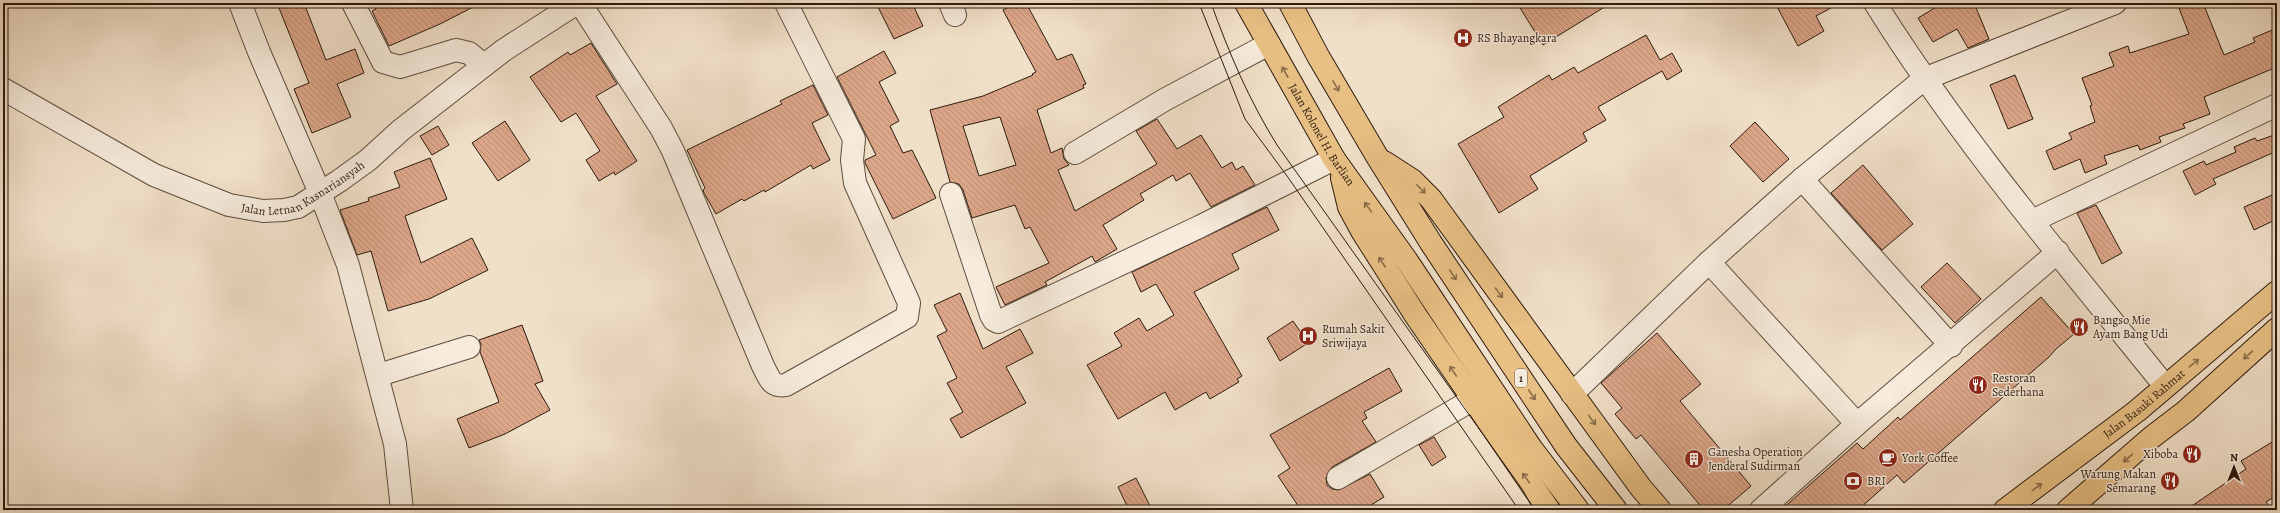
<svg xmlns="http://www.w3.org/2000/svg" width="2280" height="513" font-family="Alegreya,serif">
  <defs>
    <pattern id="building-back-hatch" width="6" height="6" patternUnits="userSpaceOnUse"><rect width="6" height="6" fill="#dca689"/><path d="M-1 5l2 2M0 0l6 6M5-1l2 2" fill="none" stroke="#bd8e75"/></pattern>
  </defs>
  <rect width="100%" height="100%" fill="#f1e0c9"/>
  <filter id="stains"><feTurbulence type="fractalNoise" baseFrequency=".005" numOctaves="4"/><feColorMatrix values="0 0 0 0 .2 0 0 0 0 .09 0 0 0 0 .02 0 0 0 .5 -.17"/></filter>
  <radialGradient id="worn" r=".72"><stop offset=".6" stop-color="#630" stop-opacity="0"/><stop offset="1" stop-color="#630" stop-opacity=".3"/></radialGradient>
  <g fill="url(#building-back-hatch)" stroke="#2c1a0e" fill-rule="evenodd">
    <path d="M277,3H304L326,60L355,49L364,73L337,84L351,117L312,133L294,89L309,83Z"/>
    <path d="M374,3H481L440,24L389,46L372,11L376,9Z"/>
    <path d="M876,3H912L923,26L894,39Z"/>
    <path d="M1016,3H1026L1057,60L1072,54L1086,84L1083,85L1084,88L1037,110L1051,153L1062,148L1064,159L1069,165L1058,170L1075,211L1157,164L1136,131L1157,119L1177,149L1201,135L1222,168L1232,162L1236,170L1243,166L1255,185L1211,207L1190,173L1176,181L1173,175L1140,194L1144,200L1103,225L1117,249L1095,262L1092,256L1045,282L1047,285L1005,305L996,287L1049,263L1030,227L1025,229L1015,205L972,218L963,190L959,184L950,182L930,110L983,96L1033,75L1032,74L1036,72L1003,10ZM1000,117L1016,165L979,176L963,126Z"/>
    <path d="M1517,3H1611L1543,45Z"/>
    <path d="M1775,3H1840L1816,16L1824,31L1798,46Z"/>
    <path d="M1943,3H1974L1989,39L1968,48L1957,29L1933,42L1918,18Z"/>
    <path d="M2177,3H2203L2224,55L2255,42L2253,38L2277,28V67L2204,97L2210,114L2183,124L2185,128L2159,137L2161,142L2140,150L2138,145L2104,156L2107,164L2085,173L2080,159L2054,170L2046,151L2072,139L2069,133L2095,122L2090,106L2092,105L2082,78L2114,66L2109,53L2128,46L2130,53L2189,34Z"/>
    <path d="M1646,35L1660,60L1672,53L1682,71L1667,80L1662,71L1598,107L1606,120L1583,133L1587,141L1530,176L1538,189L1499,213L1458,144L1504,117L1498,107L1549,75L1552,80L1574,67L1578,73Z"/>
    <path d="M591,43L617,84L596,96L637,161L615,175L614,172L599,181L586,160L600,151L576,113L561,122L530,77L568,52L570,55Z"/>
    <path d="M884,51L896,73L879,82L899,121L890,126L903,153L912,150L936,198L893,219L865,163V160L876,155L837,77Z"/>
    <path d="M2015,75L2033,119L2008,129L1990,85Z"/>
    <path d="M813,85L828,115L812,123L830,160L813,169L811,165L765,192L764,190L744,201L742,199L716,214L704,193L703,190L705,188L687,150L782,104L780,101Z"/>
    <path d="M505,121L530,160L498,181L472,143Z"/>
    <path d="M1755,122L1789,159L1763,182L1730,146Z"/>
    <path d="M438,126L449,145L432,155L420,136Z"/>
    <path d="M2277,134V151L2213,179L2216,184L2195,195L2183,171L2204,161L2206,165L2236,152L2234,147L2255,138L2257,141Z"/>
    <path d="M430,158L447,199L405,216L421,263L472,238L488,270L429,299L388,311L371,251L357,255L340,210L369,201L368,198L400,187L394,172Z"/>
    <path d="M1863,165L1913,224L1882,250L1831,193Z"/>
    <path d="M2277,193V219L2254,230L2244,207Z"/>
    <path d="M2096,205L2122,253L2102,264L2077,213Z"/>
    <path d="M1267,207L1279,230L1232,254L1239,269L1194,292L1242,376L1237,379L1239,382L1210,399L1206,392L1175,410L1165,392L1118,419L1087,365L1122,346L1114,333L1139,318L1147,331L1174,315L1156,284L1141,292L1132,272Z"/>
    <path d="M1947,263L1981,299L1955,323L1921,287Z"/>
    <path d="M960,293L983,349L1020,329L1033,353L1006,367L1026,403L961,438L950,419L963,412L947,383L957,378L937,336L947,331L934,305Z"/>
    <path d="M2041,297L2074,334L2056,349L2049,357L1904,483L1897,475L1858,510H1781L1857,443L1863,449L1898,417L1900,420Z"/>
    <path d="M1293,321L1308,343L1280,361L1267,338Z"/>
    <path d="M522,325L543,381L535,384L550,410L505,434L469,448L457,419L499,402L480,352L481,344L479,340Z"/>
    <path d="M1657,333L1701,384L1680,401L1751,486L1723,510H1704L1641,435L1636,439L1615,414L1622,408L1601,383Z"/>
    <path d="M1389,368L1402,391L1364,412L1367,418L1362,421L1376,442L1332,467L1326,478L1327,485L1332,489L1338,490L1370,474L1384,497L1363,510H1301L1278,476L1290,468L1270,435Z"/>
    <path d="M1434,437L1446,457L1432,466L1419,445Z"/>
    <path d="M2277,439V495L2266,502L2272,510H2186L2246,469L2241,461Z"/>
    <path d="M1136,478L1152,510H1129L1118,487Z"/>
  </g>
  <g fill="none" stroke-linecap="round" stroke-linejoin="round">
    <defs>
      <g id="street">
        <path d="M240,3L259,52L320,193L348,265L395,444L402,510"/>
        <path d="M353,3L383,62L400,67L456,50L469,53L484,65"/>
        <path d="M580,3L661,128L673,151L763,366C769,377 771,388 786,385L907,317L909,303L855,183L852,160L854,139L786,3"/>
        <path d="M950,3L955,15"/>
        <path d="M1875,3C1960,139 2065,262 2165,386"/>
        <path id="s1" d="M3,89L154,175L229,205L263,211L284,210L298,207L339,181L368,160L401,130L504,50L577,3"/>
        <path d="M1075,153L1166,99L1269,44"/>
        <path d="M1802,179L1951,346"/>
        <path d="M951,194L991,315L994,320L998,322L1201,226L1334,159"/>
        <path d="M2032,221L2277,105"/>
        <path d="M1709,262L1857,424"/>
        <path d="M379,375L469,347"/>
        <path d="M1572,394L1709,262L1802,179L1924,79L2115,3"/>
        <path d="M1338,478L1472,400"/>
        <path d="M1761,510L1857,424L2058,252"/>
      </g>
      <g id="highway">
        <path id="s2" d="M1246,3L1334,159L1407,261L1531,448L1578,510"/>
        <path d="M1290,3L1318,56L1378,158L1431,243L1566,446L1616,510"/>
        <path d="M1384,162L1412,180L1431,199L1641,488L1660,510"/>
        <path d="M1342,178L1349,207L1362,231L1416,316L1549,510"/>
        <path id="s3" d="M2005,510L2137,411L2277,292"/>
        <path d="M2068,510L2152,437L2186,411L2277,329"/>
      </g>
    </defs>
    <use href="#street" stroke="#5d4c3d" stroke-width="24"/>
    <use href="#highway" stroke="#2c1a0e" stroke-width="24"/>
    <use href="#street" stroke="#f6ebdc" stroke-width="22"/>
    <use href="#highway" stroke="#e8c084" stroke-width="22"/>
    <g stroke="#2c1a0e" stroke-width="1">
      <path d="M1199,3L1245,119L1287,176L1519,510"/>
      <path d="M1211,3C1229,53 1249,100 1277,145L1522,489L1534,510"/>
    </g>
  </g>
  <defs><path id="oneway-shaft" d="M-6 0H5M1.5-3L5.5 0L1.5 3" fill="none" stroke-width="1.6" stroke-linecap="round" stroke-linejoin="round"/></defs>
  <g stroke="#8a6d49">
    <use href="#oneway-shaft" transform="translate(1285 72) rotate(-119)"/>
    <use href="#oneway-shaft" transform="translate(1336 86) rotate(60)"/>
    <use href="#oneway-shaft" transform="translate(1421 189) rotate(45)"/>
    <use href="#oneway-shaft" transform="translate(1368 207) rotate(-126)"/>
    <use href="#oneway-shaft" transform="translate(1382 262) rotate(-123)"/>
    <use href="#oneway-shaft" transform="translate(1453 275) rotate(56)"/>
    <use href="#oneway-shaft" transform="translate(1499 293) rotate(54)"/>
    <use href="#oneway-shaft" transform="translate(2248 355) rotate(139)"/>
    <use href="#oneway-shaft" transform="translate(2194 363) rotate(-39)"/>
    <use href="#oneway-shaft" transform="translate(1453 371) rotate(-124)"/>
    <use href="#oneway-shaft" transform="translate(1532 395) rotate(56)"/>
    <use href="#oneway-shaft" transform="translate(1592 420) rotate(54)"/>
    <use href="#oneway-shaft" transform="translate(2128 458) rotate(139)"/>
    <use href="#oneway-shaft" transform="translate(1526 478) rotate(-125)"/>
    <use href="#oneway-shaft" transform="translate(2037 487) rotate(-36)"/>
  </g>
  <defs>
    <symbol id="hospital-disc" viewBox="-11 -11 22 22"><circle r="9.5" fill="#8f2418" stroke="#f6ebdc"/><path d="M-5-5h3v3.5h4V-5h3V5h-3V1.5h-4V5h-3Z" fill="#fff"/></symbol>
    <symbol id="restaurant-disc" viewBox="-11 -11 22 22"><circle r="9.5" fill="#8f2418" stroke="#f6ebdc"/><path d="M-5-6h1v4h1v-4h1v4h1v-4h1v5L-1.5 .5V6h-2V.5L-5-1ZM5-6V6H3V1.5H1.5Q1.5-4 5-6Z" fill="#fff"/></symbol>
    <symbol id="cafe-disc" viewBox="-11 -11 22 22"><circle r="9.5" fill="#8f2418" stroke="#f6ebdc"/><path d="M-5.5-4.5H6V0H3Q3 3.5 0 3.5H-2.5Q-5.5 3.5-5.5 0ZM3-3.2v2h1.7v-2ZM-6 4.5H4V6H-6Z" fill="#fff"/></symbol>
    <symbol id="building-disc" viewBox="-11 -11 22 22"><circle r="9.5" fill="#8f2418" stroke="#f6ebdc"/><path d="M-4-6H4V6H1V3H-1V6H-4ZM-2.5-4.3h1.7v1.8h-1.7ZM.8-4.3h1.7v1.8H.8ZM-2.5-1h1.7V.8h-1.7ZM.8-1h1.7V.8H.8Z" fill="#fff"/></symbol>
    <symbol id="bank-disc" viewBox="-11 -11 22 22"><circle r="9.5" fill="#8f2418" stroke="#f6ebdc"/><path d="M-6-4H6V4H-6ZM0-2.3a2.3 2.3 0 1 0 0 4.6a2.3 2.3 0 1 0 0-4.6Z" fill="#fff"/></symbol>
  </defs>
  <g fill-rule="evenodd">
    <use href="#hospital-disc" x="1452" y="27" width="22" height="22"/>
    <use href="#restaurant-disc" x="2068" y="316" width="22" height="22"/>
    <use href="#hospital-disc" x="1297" y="325" width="22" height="22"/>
    <use href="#restaurant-disc" x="1967" y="374" width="22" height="22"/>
    <use href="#restaurant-disc" x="2181" y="443" width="22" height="22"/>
    <use href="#cafe-disc" x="1877" y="447" width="22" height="22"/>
    <use href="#building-disc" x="1683" y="448" width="22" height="22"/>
    <use href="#bank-disc" x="1842" y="470" width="22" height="22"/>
    <use href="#restaurant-disc" x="2159" y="470" width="22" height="22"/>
  </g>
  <g text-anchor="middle" stroke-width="3" stroke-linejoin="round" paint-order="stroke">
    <rect fill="#f6ebdc" stroke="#69594c" stroke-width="1" x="1515" y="369" width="12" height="18" rx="3"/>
    <g font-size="11" font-weight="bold" fill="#2c1a0e">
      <text x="1521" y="382">1</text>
    </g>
    <g font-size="12" fill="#2c1a0e" stroke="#f6ebdc" text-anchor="start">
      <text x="1477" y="42">RS Bhayangkara</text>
      <text x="2093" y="324">Bangso Mie<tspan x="2093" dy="14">Ayam Bang Udi</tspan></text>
      <text x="1322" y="333">Rumah Sakit<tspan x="1322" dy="14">Sriwijaya</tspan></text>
      <text x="1992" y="382">Restoran<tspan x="1992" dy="14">Sederhana</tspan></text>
      <text x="1708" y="456">Ganesha Operation<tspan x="1708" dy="14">Jenderal Sudirman</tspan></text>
      <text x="2178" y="458" text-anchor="end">Xiboba</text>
      <text x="1902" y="462">York Coffee</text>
      <text x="2156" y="478" text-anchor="end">Warung Makan<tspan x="2156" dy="14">Semarang</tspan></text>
      <text x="1867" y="485">BRI</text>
    </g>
    <g font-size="12" fill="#2c1a0e" stroke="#f6ebdc">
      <text dy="4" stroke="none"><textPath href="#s2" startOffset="152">Jalan Kolonel H. Barlian</textPath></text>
      <text dy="4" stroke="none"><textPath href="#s1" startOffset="335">Jalan Letnan Kasnariansyah</textPath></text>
      <text dy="4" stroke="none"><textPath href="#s3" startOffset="175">Jalan Basuki Rahmat</textPath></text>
    </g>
  </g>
  <rect width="2280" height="513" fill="none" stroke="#f1e0c9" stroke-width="16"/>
  <rect x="4" y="4" width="2272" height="505" fill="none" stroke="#2c1a0e" stroke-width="2"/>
  <rect x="8" y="8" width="2264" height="497" fill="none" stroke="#2c1a0e"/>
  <g transform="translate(2234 467)" stroke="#f6ebdc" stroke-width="3" paint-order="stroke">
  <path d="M0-3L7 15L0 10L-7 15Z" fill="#2c1a0e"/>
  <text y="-6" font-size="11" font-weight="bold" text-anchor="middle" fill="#2c1a0e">N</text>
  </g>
  <rect width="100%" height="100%" filter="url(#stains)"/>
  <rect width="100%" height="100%" fill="url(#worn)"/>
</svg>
